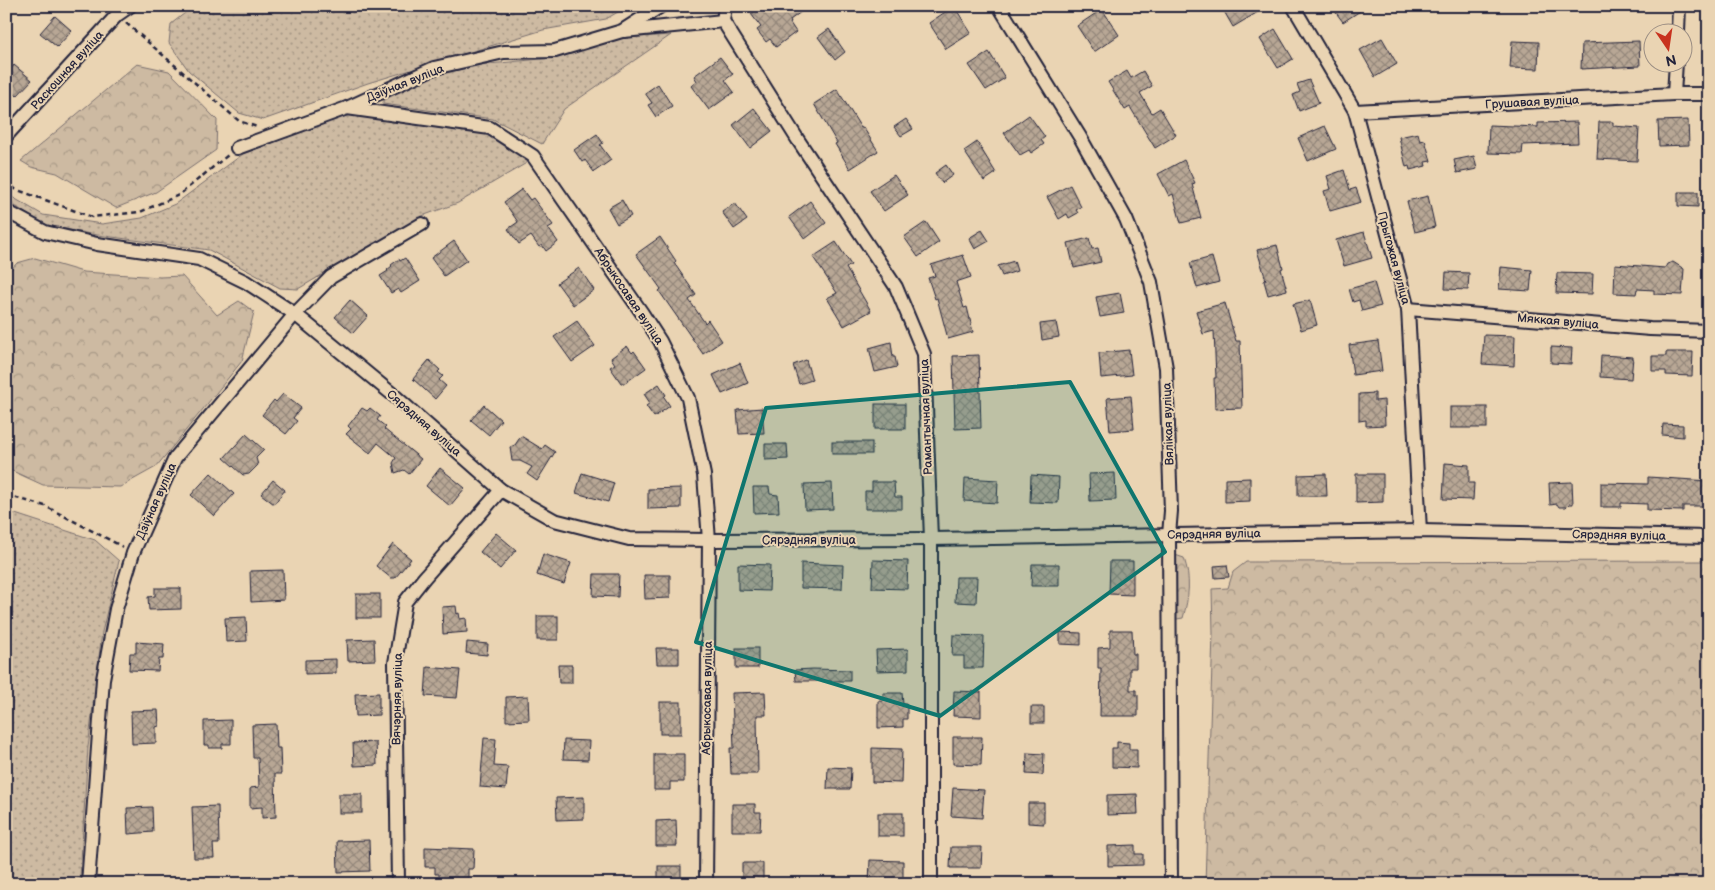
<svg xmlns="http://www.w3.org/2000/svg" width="1715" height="890" font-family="'Balsamiq Sans',sans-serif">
  <defs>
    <pattern id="grass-dots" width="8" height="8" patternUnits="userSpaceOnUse" patternTransform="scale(1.25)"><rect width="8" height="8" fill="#cdbaa2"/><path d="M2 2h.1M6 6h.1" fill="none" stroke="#a69785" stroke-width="1.8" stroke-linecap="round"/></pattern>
    <pattern id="forest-crowns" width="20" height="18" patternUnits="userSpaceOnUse" patternTransform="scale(1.25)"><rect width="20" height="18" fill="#cdbaa2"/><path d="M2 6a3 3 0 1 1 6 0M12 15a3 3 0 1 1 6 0" fill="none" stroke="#a69785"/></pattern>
    <pattern id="building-cross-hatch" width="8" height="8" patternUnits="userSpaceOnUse" patternTransform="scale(1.25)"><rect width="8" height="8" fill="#b8a795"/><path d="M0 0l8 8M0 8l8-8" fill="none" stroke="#95887b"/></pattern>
  </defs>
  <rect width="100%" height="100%" fill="#ead4b3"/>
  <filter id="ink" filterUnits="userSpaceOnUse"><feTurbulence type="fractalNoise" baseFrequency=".02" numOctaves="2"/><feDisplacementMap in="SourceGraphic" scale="10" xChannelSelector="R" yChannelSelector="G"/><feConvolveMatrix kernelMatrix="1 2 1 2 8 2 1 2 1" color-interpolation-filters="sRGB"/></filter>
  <g filter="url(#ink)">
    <g fill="url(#grass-dots)" stroke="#786e6e">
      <path d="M194,6H628L606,19L543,30L368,83L263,120L239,113L189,71L169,43L171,24Z"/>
      <path d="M671,35L564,109L542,144L493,119L383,104V100L425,78L479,65L551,58L623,38Z"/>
      <path d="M350,113L491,134L530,161L458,203L422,216L298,289L280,288L209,250L90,234L42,224L6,200V190L12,197L43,215L102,224L142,218L175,204L243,154Z"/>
      <path d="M6,511L95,540L119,561L102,632L88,748L80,877L77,884H6Z"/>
    </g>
    <g fill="url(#forest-crowns)" stroke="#786e6e">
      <path d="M137,64L169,71L217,120L216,150L156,192L116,208L57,173L31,167L21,161Z"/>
      <path d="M35,258L83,272L160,277L182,276L217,315L239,301L254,312L242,361L156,467L120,487L43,485L6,468V347L9,343L6,326V275L17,263Z"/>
      <path d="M1175,555L1184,558C1191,579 1189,597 1183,618L1171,620Z"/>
      <path d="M1709,561V884H1205L1213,633L1212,589L1228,588L1233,572L1246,562Z"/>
    </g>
    <g fill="url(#building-cross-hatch)" stroke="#22223b">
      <path d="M761,6H809L790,20L791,22L790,23L796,32L776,47L770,39L766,42L757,30L761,27L751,14Z"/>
      <path d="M954,6L971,33L946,49L929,23Z"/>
      <path d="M1221,6H1268L1233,27Z"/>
      <path d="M1331,6H1368L1343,22Z"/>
      <path d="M1102,9L1119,35L1094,52L1077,26Z"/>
      <path d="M55,16L72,31L57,47L40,33Z"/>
      <path d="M829,29L845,52L835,60L818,37Z"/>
      <path d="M1275,29L1293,59L1278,68L1260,39Z"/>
      <path d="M1382,38L1397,64L1375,77L1360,50Z"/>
      <path d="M1512,41L1539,42L1538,69L1510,68Z"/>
      <path d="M1639,41L1640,66L1581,69L1582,43Z"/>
      <path d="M989,52L1005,78L986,90L969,65Z"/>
      <path d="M720,57L733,74L725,80L734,92L709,110L691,86L697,81L694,76Z"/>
      <path d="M14,65L32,80L17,96L6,87V74Z"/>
      <path d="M1127,71L1131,78L1143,71L1152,86L1140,93L1152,113L1160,108L1176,135L1155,148L1130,107L1125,110L1108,82Z"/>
      <path d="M1309,80L1319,103L1299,111L1293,95L1300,92L1297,84Z"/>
      <path d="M658,84L672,106L656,117L648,105L652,103L645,93Z"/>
      <path d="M837,89L861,128L863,127L878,151L850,169L835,144L837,143L814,104Z"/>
      <path d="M754,108L772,131L750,148L733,125Z"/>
      <path d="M1029,115L1045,137L1041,140L1044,144L1031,153L1029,150L1020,155L1004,133Z"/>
      <path d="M906,119L913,129L901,136L894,127Z"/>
      <path d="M1688,120L1689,145L1659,146L1658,121Z"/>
      <path d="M1577,122L1578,143L1523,145L1522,154L1488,153L1489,125L1538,127V123Z"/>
      <path d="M1599,122H1613V126L1639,128L1637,161L1597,159Z"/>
      <path d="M1325,126L1336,149L1308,161L1298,138Z"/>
      <path d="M1418,133L1420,141L1425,140L1431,161L1425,162L1426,166L1410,170L1409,166L1406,167L1399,137Z"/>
      <path d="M597,134L603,143L600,145L611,160L594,172L585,160L582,162L574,150Z"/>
      <path d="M977,142L996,173L984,181L964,151Z"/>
      <path d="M1474,156L1477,169L1457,173L1454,160Z"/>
      <path d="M1184,160L1195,183L1192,184L1201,218L1181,223L1173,194L1169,196L1158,174Z"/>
      <path d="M946,165L953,175L942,183L935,173Z"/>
      <path d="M1344,170L1350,190L1356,188L1361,202L1330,211L1324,191L1331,189L1327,176Z"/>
      <path d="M894,175L908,195L884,211L870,191Z"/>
      <path d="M1070,185L1081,207L1076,210L1078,213L1069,218L1067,214L1059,219L1047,197Z"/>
      <path d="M522,189L530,200L533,198L553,225L548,228L558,242L546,251L542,245L539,247L531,236L519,244L508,229L518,222L504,202Z"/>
      <path d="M1678,192H1698V207L1678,206Z"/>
      <path d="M1428,196L1435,227L1415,232L1407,201Z"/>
      <path d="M622,200L631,216L617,224L608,208Z"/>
      <path d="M810,201L826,223L805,239L789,217Z"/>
      <path d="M735,203L747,220L734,229L722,212Z"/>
      <path d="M926,222L939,242L918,257L904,237Z"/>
      <path d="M982,230L989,241L975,249L969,238Z"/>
      <path d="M1364,232L1372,258L1344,266L1336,240Z"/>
      <path d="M660,237L676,261L674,263L696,295L689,300L705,323L708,320L722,341L703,354L659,291L661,289L636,254Z"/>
      <path d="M1089,238L1092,249L1098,248L1101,262L1074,268L1068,243Z"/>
      <path d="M454,241L467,260L444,276L431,258Z"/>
      <path d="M836,242L851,265L846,268L871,311L844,326L827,298L837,293L813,257Z"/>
      <path d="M1277,245L1283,268L1281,269L1287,290L1268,295L1264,281L1266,280L1257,250Z"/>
      <path d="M963,255L971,277L956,282L964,308L967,307L973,332L948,339L937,298L935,299L928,278L935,276L931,265Z"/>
      <path d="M1212,257L1219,282L1197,288L1190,263Z"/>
      <path d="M405,258L420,281L401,293L398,289L391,293L380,276L388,271L387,270L392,266L391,265L399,259L400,261Z"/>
      <path d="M1014,261L1017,271L1002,276L998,266Z"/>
      <path d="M1673,262L1684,269L1682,295L1654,294V290L1637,289L1636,294L1614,293L1615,264L1665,268L1667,264Z"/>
      <path d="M1501,267L1532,270L1530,291L1499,289Z"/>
      <path d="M579,268L594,290L573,305L557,283Z"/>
      <path d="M1446,272L1469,273L1468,290L1445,289Z"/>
      <path d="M1557,273L1593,274L1592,294L1556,293Z"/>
      <path d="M1374,282L1381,306L1362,311L1359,300L1353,302L1349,289Z"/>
      <path d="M1120,293L1124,313L1100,317L1096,297Z"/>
      <path d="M350,300L368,316L353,333L335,317Z"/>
      <path d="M1310,300L1317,325L1301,330L1293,304Z"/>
      <path d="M1225,303L1236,341H1240L1242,408L1215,409L1214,378H1216L1214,331L1203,334L1196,311Z"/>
      <path d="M577,321L595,346L572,362L554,337Z"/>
      <path d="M1056,322L1059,337L1042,340L1040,324Z"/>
      <path d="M1484,335L1515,336L1514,366L1482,364Z"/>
      <path d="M1378,341L1382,371L1353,375L1349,345Z"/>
      <path d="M891,342L893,357H895L897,367L875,372L869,348Z"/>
      <path d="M627,346L632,353L634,351L646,368L625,383H621L610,367L615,364L611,358Z"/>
      <path d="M1551,347L1572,348L1571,364L1551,363Z"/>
      <path d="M1129,350L1132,375L1101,378L1099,353Z"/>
      <path d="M1666,352H1693L1692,376L1666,375V371H1652V356H1666Z"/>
      <path d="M979,355L981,428L955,429L953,356Z"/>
      <path d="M1601,355L1633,357L1631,379L1600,377Z"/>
      <path d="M429,360L440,370L438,372L443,376L439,380L446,386L435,399L413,379Z"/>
      <path d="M806,360L812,380L799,384L793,365Z"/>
      <path d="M740,363L748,383L722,394L713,375Z"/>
      <path d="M659,384L666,395L664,397L670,406L654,417L646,406L650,403L644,394Z"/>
      <path d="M1375,393V401L1384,400L1385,425L1366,426V420L1359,421V394Z"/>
      <path d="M283,394L301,408L293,418L297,421L286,434L262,415L274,400L276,402Z"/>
      <path d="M1131,396L1134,429L1110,431L1107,398Z"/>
      <rect x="875" y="404" width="30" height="25"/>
      <path d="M484,405L501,420L489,435L471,420Z"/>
      <rect x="1450" y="407" width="37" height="21"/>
      <path d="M362,408L367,411L370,408L380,416L377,420L386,427L384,429L421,459L409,474L404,470L395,473L393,463L396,458L378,443L370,453L346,434L351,429L348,426Z"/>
      <path d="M762,408L764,433L739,434L737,410Z"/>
      <path d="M1663,424L1683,425V437L1662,435Z"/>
      <path d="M246,434L264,450L256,458L258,465L249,474L243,475L224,458Z"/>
      <path d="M521,436L542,449L545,445L555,452L537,481L527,474L532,467L520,461H512L510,447L515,445Z"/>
      <rect x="832" y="442" width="40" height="12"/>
      <path d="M765,444H787L788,459L765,460Z"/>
      <path d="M1445,463L1469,465V483H1474L1473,500L1443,499Z"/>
      <path d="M440,468L465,488L450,506L426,486Z"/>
      <path d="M211,473L234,494L214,516L191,495Z"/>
      <path d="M582,473L614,483L608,502L576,493Z"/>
      <path d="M1115,473L1116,500L1090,501L1089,474Z"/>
      <path d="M1326,474L1327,496H1298V475Z"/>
      <path d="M1356,474H1383V502L1356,503Z"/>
      <path d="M1031,475L1059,477L1058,503L1030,502Z"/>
      <path d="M1648,477L1709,481V506H1683V511L1647,510V504L1621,503V507H1601V483L1648,484Z"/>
      <path d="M965,478L998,480L997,503L964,501Z"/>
      <path d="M1250,478V501L1225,502V479Z"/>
      <path d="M273,480L285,490L274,504L261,494Z"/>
      <path d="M872,482H894L895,497H902V509H865V491H872Z"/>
      <path d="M1572,482L1573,504H1569L1566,507H1559L1557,504L1550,505L1549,483Z"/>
      <path d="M832,483L833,509L805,510L804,484Z"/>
      <path d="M753,487H769L770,494L778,495L779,512L754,513Z"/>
      <path d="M681,488V508L648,509V489Z"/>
      <path d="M496,533L516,550L500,569L480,552Z"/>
      <path d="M393,544L411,559L395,578H391L376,566Z"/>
      <path d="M543,554L571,563L564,584L537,575Z"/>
      <path d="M873,560L908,561L907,589L872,588Z"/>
      <path d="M1110,561H1133V595L1109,594Z"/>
      <path d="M801,563L843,565L842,589L801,588Z"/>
      <path d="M738,564L770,565L769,591L738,590Z"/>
      <path d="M1032,564H1059V586H1031Z"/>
      <path d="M1227,565L1229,577L1215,578L1214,566Z"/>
      <path d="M283,570L284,600L251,602L250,571Z"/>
      <path d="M594,574H619L618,597L593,596Z"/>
      <path d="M644,575H670V598L645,599Z"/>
      <path d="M956,577H977L976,603L955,602Z"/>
      <path d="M155,588H181V609L149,610L148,597L155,596Z"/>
      <rect x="356" y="594" width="24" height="24"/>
      <path d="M456,606L457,614L459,613L460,619L466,618L467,632L443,634L442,607Z"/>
      <rect x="537" y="616" width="21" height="24"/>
      <path d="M246,617L247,641L226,642L225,618Z"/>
      <path d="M1110,630H1132L1133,654H1136V668H1130V690H1136V695H1138V716H1100L1101,668H1098V648L1110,647Z"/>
      <path d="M1060,632L1081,633V645L1060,644Z"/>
      <path d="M953,635L984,636L983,668H964V656H952Z"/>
      <path d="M374,639L375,660L348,661L347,640Z"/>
      <path d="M136,642L164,644L163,659H159L158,671L129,670L130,653H136Z"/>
      <path d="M467,642L488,644L487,655L466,653Z"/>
      <path d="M656,648H679V664H657Z"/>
      <rect x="736" y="648" width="22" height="20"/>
      <path d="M908,649V670L877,671L876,650Z"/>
      <path d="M336,659V673L305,674V660Z"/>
      <path d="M558,665H572V683H559Z"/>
      <path d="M427,667L460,670L457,698L425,696Z"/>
      <path d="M813,669L850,670V681H796L795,670Z"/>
      <path d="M954,691L981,692V717L953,716Z"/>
      <path d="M765,692L766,715H757L758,774H731L730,748H734L732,693Z"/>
      <path d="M379,693V715L356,716L355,694Z"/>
      <path d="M883,693H902L903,704H907V719H903V727L878,728V701H883Z"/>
      <path d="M528,696L529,720L506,721V697Z"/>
      <rect x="660" y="702" width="21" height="32"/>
      <rect x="1031" y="707" width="13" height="16"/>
      <path d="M158,710L159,726L156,727V743L132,744L131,711Z"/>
      <path d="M231,720V744H222V748H209V745H204V721Z"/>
      <path d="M276,724L277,748H280L281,774H275L276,817L262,818V807L250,808V788L259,787L258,758H253L252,725Z"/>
      <path d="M953,737H982L981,765L953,764Z"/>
      <path d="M484,738L496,739L494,766L508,767L506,789L480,787Z"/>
      <path d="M564,740L589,741L588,760L563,759Z"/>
      <path d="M376,742L377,765L354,766L353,743Z"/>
      <path d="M1117,742L1129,743V749H1137V768L1112,767V748H1117Z"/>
      <path d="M872,748L902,749L901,783L872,782Z"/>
      <path d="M1027,753L1044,754L1043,775L1026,774Z"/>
      <path d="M654,754H684V782H670V790H654Z"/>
      <path d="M828,767L851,768L850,789H827Z"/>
      <path d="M953,788L984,790L982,818L951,816Z"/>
      <rect x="339" y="794" width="23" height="19"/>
      <path d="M1137,794L1138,814L1107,815V795Z"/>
      <path d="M584,797V819L557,820L556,798Z"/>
      <path d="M1028,803H1044V824L1028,823Z"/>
      <path d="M732,804H755V812H761L760,831H732Z"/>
      <path d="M218,806L219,844H213L214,858H194L192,807Z"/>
      <path d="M152,807L153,832L128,834L127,808Z"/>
      <rect x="878" y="813" width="25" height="23"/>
      <path d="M676,820L677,846H656V821Z"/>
      <path d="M369,840L370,871L338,872L337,841Z"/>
      <path d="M1135,845V854H1143V865L1108,866V846Z"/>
      <path d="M425,847L474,849L473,869H468V884H439V874H435V867H425Z"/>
      <path d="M951,847H982L981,868H950Z"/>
      <path d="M870,860L903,861V884L869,883Z"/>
      <rect x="742" y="863" width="21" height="21"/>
      <rect x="658" y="866" width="23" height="18"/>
    </g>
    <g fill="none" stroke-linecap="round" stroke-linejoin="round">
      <defs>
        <g id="minor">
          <path d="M725,6L723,21L798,140L896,287L924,354L931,539V884"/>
          <path d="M999,6L1080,137L1126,219L1151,282L1166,368L1171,511L1169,535L1171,884"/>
          <path d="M1293,6L1355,111L1408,309L1420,531"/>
          <path d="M624,31L723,21"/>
          <path d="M1678,32L1679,6"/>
          <path d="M1674,94L1676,62"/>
          <path d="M347,108L490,128L533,156L642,313L660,341L688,398L704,475L709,540L706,884"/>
          <path d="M1355,111L1674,94H1709"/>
          <path d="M6,136L117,15L130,6"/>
          <path d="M237,148L347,108L434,68L504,52L555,51L622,31L661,6"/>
          <path d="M6,211L45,232L97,244L199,259L246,282L295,314L397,398L501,490L554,520L629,539L709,540L931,539L1420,531L1709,537"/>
          <path d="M1408,309L1650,329L1709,331"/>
          <path d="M88,884L103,679L116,609L133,553L175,458L295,314L331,277L422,224"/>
          <path d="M398,884L395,663L405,602L424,578L501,490"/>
        </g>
      </defs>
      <use href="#minor" stroke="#22223b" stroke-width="16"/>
      <g stroke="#22223b" stroke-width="2.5" stroke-dasharray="5 4" stroke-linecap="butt">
        <path d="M126,23L239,121L257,127"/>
        <path d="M6,180L15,189L92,217L140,212L179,195L228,155"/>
        <path d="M6,241L8,254L6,257"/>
        <path d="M6,495L45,506L123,547"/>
      </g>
      <use href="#minor" stroke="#ead4b3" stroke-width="12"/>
    </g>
  </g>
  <path fill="#0f766e" fill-opacity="0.2" stroke="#0f766e" stroke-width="4" stroke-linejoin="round" d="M1070,382L1165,552L940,716L696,642L766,408Z"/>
  <g text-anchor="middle" stroke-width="4" stroke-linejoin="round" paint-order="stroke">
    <g font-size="12" fill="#22223b" stroke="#ead4b3">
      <text transform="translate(67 70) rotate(-48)" y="4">Раскошная вуліца</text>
      <text transform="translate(405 83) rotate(-22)" y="4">Дзіўная вуліца</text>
      <text transform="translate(1532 102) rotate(-3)" y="4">Грушавая вуліца</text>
      <text transform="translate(1394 258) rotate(75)" y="4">Прыгожая вуліца</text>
      <text transform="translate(629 296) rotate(56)" y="4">Абрыкосавая вуліца</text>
      <text transform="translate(1558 321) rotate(5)" y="4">Мяккая вуліца</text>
      <text transform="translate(926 417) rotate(-92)" y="4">Рамантычная вуліца</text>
      <text transform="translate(424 423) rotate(41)" y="4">Сярэдняя вуліца</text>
      <text transform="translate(1168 424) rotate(-92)" y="4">Вялікая вуліца</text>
      <text transform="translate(156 501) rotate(-66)" y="4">Дзіўная вуліца</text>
      <text transform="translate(1214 534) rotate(-1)" y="4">Сярэдняя вуліца</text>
      <text transform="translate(1619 535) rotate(1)" y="4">Сярэдняя вуліца</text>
      <text x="809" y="544">Сярэдняя вуліца</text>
      <text transform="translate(707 698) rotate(-89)" y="4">Абрыкосавая вуліца</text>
      <text transform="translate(397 699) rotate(-89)" y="4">Вячэрняя вуліца</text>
    </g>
  </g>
  <rect width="1715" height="890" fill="none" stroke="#ead4b3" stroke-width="25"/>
  <rect x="12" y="12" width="1690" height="865" fill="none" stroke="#22223b" stroke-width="2" filter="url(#ink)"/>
  <g transform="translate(1668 48) rotate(167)"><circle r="24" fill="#ead4b3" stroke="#9a8d83"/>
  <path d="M0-4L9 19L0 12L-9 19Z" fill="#c8321e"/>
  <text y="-8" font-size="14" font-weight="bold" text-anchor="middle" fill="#22223b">N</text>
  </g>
</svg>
